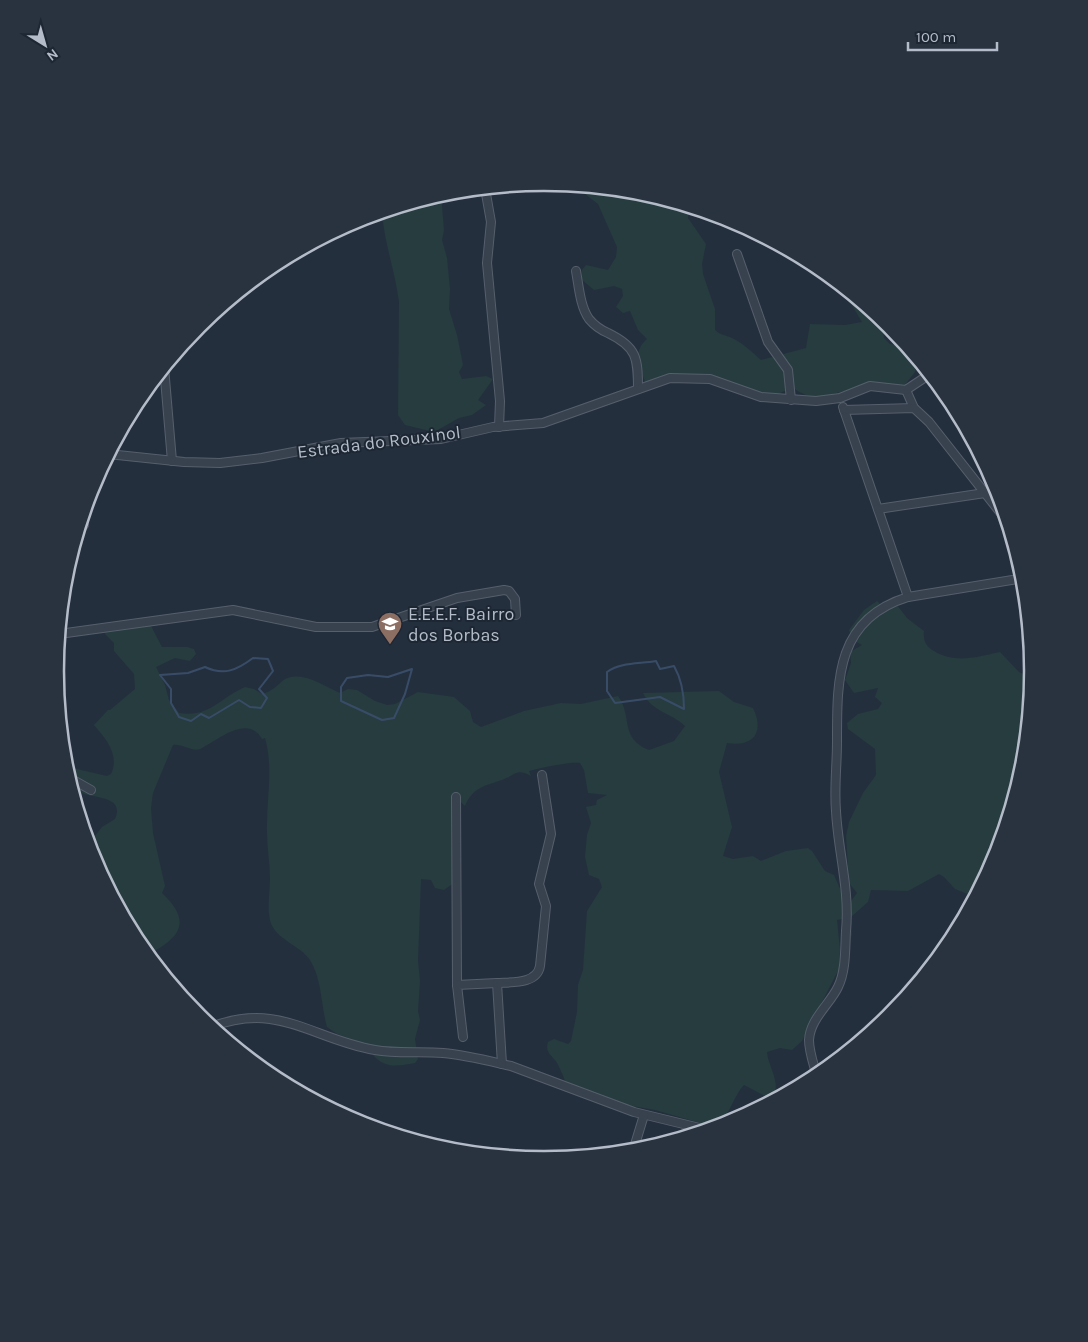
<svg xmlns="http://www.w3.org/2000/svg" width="1088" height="1342" font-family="Karla,sans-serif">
  <rect width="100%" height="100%" fill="#242f3e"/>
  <g fill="#263c3f">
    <path d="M565,184L640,191L689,206L688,218L706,244L702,264L703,274L715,309V330C722,336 727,335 734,339C744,344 752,352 761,360L806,348L810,324L845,325L862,322L850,302L846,290L882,319L884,338L890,344L907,346L918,360L915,372L904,386C888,387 872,388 856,389C829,392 817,406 792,387C762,408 735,379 703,378C684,377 664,385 645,382C640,365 632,352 647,339L638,330L630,311L623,313L616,307L623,296L622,289L614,286L594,290L582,280V270L586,265L608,270L616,257L617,247L598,204L581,191L568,188Z"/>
    <path d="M441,194L444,230L442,240L447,258L450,289L449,309L457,335L463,365L459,372L462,379L486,376L493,379L478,400L486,405L472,415L459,418L434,432L405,425L398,415L399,302C395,271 384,242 382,212Z"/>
    <path d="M877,601L881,605H897L907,618L924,631C923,641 926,646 934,651C955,664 977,657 1000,652L1019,672L1032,678L1024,767L996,858L975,897L955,889L944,877L939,874L908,891L871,890L868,902L851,917L852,937L842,919L837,920L840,950L839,969L802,1041L792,1050L780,1048L767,1052C768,1065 779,1080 775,1092L765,1096L744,1085C733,1096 730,1118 716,1123H700L655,1110L610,1102L584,1088L576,1089L566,1086C565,1079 562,1073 559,1067C555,1056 544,1055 548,1042L554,1039L568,1044L571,1041L577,1012L578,985L583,970L587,911L602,887L599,879L589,875L585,857L587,835L591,823L586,807L596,805L597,800L607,795L588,793L584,770L580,763C572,761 539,768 529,771L531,776C516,768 516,775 502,780C485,786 473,787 465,806L456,798L453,800L451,836L454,883L444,890L435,888L431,880L421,879L418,961L420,981L418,1011L420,1020L415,1039L418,1059L415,1063C398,1066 385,1069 373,1055L375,1050L373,1047L337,1034L327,1027C321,1006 322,979 310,960C300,945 274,939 270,920C267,908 270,891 270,878C270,863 267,848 267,833C266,800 274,770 265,738L262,739C247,713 217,741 200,749C192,752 181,743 173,745L153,793L151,808L153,833L165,886L162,893C193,922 180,938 147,955L137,942L92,858L88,845L102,827L115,819C124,799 101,798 88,795C82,794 76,789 70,785L64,766L107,776L111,774C120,755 106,739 94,725L108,710H110L135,689L134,674L114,651V643L105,634L106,626L150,624L162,647H187L194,649L196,654L190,661L175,658L156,667L165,685L169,700L179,713C209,718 220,698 245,687L254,689L262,694C277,690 280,680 288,678C305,672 325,687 340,693L348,689L357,690L375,701L387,705L395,704L418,692L454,697L470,711L473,722L481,727L524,711L561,703L581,704L618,696C633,716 619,738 649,750L674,741L685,726C670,712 652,712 643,693L719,691L734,702L753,708C765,733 753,747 727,743L719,772L732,827L723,856L733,859L753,856L761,861L786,851L808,848L812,851L825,871L834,875L842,893L851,901L857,893L849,883L846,836L849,822L863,793L876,775L875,749L848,729L847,723L858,714L878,709L882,703L875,697L878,688L854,693L845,680L851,663L850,652L862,645L853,640L849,630L864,610Z"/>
    <path d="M935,953H942L931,966L927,962Z"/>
  </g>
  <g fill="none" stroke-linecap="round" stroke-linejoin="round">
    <g stroke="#394c67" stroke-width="2">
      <path d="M253,658L268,659L273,671L259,689L267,698L261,708L250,707L239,700L209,718L201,714L191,721L179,717L171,703V689L160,675L188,673L205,667C224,676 237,670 253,658Z"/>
      <path d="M656,661L660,669L674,666C682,680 684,693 684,709L660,697L615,703L607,691V672C620,662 640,664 656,661Z"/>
      <path d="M412,669L405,694L394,718L382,720L341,701V687L347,678L368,675L388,677Z"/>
    </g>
    <defs>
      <g id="minor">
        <path d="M485,188L491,222L487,263L500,401L499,427"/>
        <path d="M737,254L768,342L788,370L791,400"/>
        <path d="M576,271C579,287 580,306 589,319C594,325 601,330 608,333C637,347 638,358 638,389"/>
        <path d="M164,367L172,461"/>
        <path d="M906,390L914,408"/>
        <path d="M843,407L908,597"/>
        <path d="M844,410L914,408L929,422L1007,521"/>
        <path d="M108,454L184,462L220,463L262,458L341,443L441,439L493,427L543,423L670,378L710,379L761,397L816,401L840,398L870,386L906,390L930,374"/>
        <path d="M878,509L985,493"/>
        <path d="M78,532L84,525"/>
        <path d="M59,634L233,610L316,627H372L457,598L504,590L509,591L515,599L516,615"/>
        <path d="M68,777L91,790"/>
        <path d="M456,797L457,985"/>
        <path d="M211,1027C279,1001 312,1039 375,1050C397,1054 421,1051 443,1053C466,1055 489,1061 511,1066L634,1112L708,1130"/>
        <path d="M463,1037L457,985L497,983"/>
        <path d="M502,1064L497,983C512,982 537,984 540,966L546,906L539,884L551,834L542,775"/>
        <path d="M817,1077C814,1065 809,1052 809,1040C810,1019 830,1004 838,987C846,971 845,949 846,931C850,890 838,851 836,811C834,788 837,765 837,742C837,679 836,619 908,597L1024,578"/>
        <path d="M633,1151L644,1115"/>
      </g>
    </defs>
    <use href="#minor" stroke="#565f6c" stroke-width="10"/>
    <use href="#minor" stroke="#38414e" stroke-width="8"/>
  </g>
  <defs>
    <symbol id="school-pin" viewBox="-11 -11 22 30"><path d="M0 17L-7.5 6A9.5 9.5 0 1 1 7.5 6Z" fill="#8d6e63" stroke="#1d2633"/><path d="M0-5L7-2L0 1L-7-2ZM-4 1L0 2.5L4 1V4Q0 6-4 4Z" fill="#fff"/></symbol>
  </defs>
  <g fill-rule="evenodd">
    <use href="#school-pin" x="376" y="610" width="28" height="38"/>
  </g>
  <g text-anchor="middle" stroke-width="4" stroke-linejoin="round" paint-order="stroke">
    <g font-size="18" fill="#b4bcc9" stroke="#1d2633">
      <text transform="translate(379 442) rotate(-7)" y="6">Estrada do Rouxinol</text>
    </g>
    <g font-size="18" fill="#b4bcc9" stroke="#1d2633" text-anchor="start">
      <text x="408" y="620">E.E.E.F. Bairro<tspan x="408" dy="21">dos Borbas</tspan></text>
    </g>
  </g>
  <path d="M0 0H1088V1342H0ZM64 671a480 480 0 1 1 960 0a480 480 0 1 1-960 0Z" fill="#29323f" fill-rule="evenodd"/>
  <path fill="none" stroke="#b4bcc9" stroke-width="2.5" d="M64 671a480 480 0 1 1 960 0a480 480 0 1 1-960 0Z"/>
  <g transform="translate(45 45) rotate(143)" stroke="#1d2633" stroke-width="4" paint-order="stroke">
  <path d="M0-4L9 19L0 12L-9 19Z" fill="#b4bcc9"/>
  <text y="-8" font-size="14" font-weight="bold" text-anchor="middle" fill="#b4bcc9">N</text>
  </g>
  <path d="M908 42v8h89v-8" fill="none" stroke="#b4bcc9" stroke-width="2.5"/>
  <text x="916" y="42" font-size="15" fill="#b4bcc9" stroke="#1d2633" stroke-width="4" paint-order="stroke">100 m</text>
</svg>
